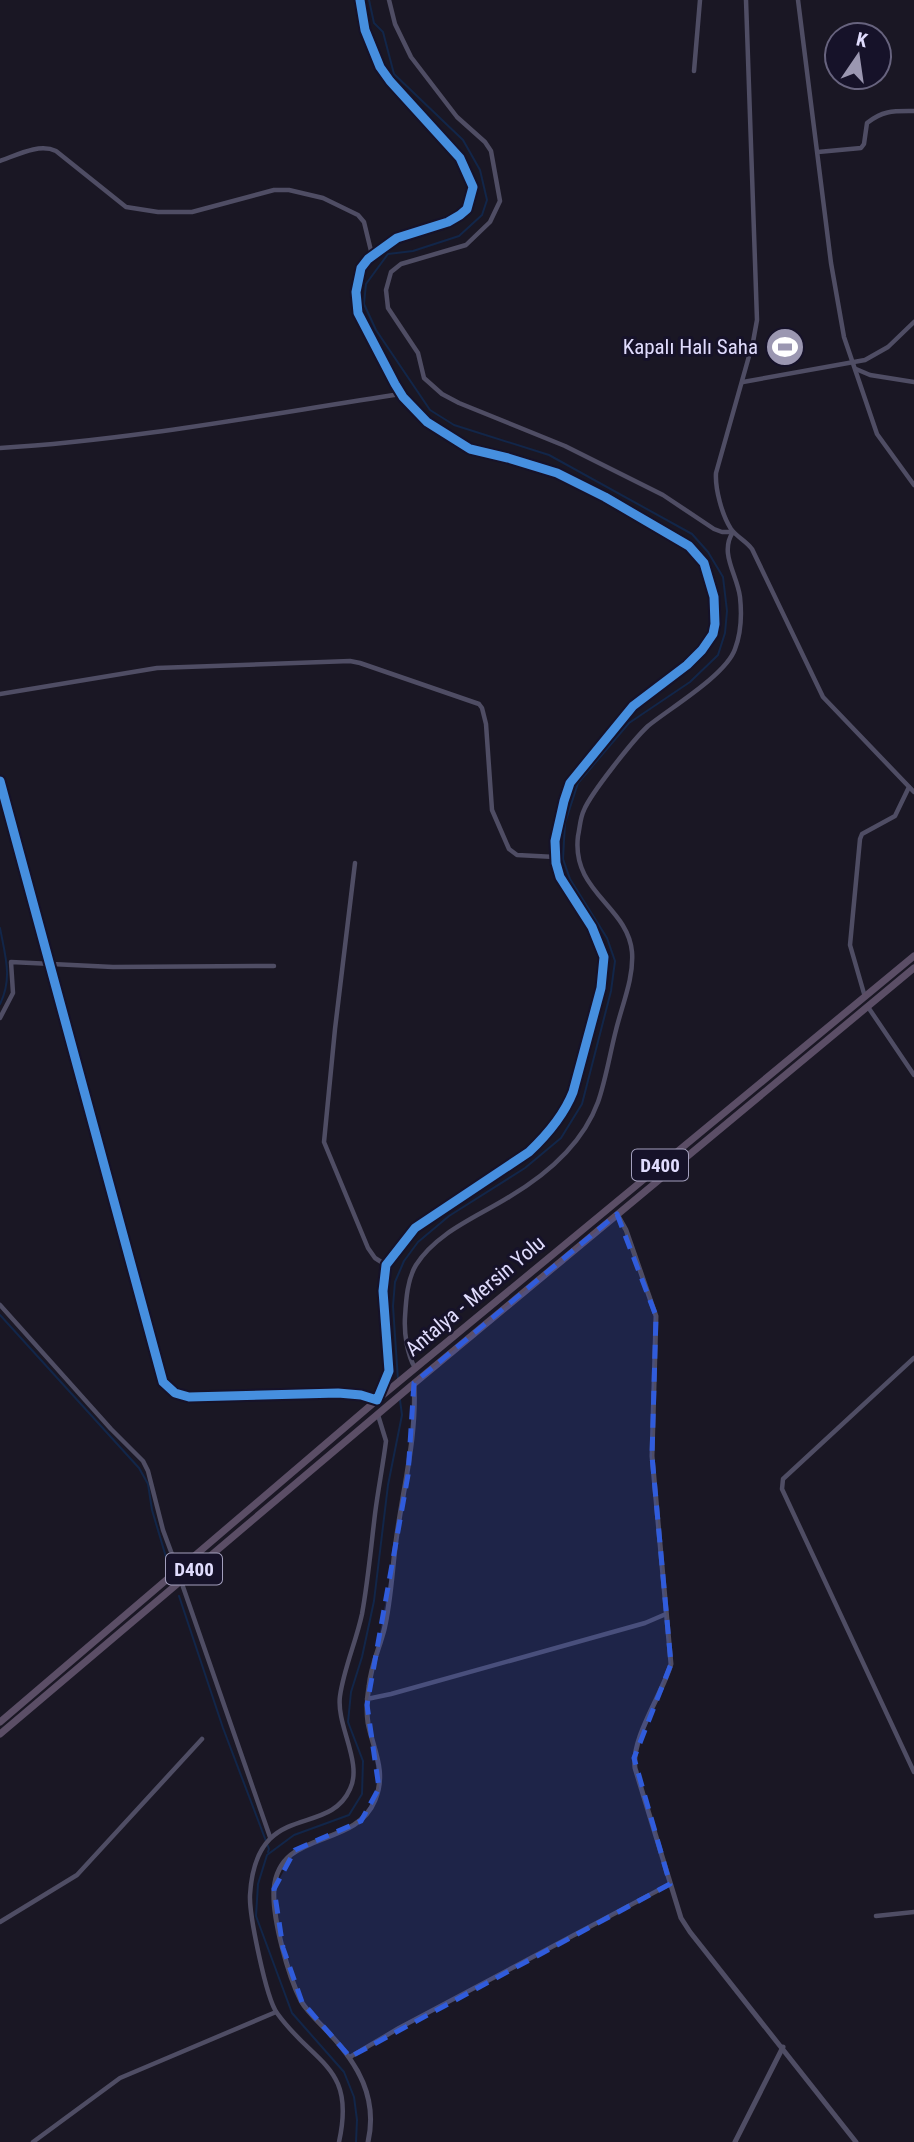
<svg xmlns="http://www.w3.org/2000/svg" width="914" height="2142" font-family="'Roboto Condensed',sans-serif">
  <rect width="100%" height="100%" fill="#1a1724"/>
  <path fill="#162f31" d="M799,337L801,352L771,357L769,341Z"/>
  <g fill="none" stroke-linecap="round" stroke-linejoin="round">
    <g stroke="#122649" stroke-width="2">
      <path d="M369,0L374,23L383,32L394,74L463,140L480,170L487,200L482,215L459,236L413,251L388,254L366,284L364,304L376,330L430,410L454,425L549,455L692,534L708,552L723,577L727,611L725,633L718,655L690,682L629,723L578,783L565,823L563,859L570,879L607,938L615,961L611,991L582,1104L561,1138L525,1168L449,1216L418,1242L404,1261L395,1282L393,1306L398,1380"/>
      <path d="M0,928C5,955 13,978 0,1004"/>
      <path d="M0,1315L139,1468L148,1484L152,1510L169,1567"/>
      <path d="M179,1596L223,1728L269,1849L268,1852"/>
      <path d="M356,2142L357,2120L354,2097L344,2072L292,2013L256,1916L258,1884L267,1855L294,1835L349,1815L362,1794L363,1761L348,1722L351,1692L362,1657L374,1601L388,1485L402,1415L400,1400"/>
    </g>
    <g stroke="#4f4d64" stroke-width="4.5">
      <path d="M389,0L395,24L411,57L457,117L485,142L491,151L500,201L490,222L466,245L401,264L391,272L386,290L388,308L418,353L424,378L442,394L459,403L565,446L663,495L714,529L722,532H732"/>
      <path d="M746,0L757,320L753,342L716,473C715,489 722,515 731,529C737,537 746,541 752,549L823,697L914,792"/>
      <path d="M798,0L831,263L844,337L877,434L914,485"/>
      <path d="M694,71L700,0"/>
      <path d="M818,152L861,148L864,144L867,123C883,110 894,111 914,111"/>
      <path d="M0,161C17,155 39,143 56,151L126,207L158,212H192L274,190H289L323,198L358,215L364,222L372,255"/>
      <path d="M856,369L870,375L914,382"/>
      <path d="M743,382L865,360L888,347L914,322"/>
      <path d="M0,448C134,440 268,414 401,394"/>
      <path d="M0,694L157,668L350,661L360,663L479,704L482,708L486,724L492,810L509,849L517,855L555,857"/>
      <path d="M0,781L163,1382L175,1393L189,1397L338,1393L361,1395L377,1400L389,1371L383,1291L386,1265L415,1228L529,1152C548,1134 564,1115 573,1092L601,988L604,957L592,927L560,877L556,863L555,841L564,801L570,783L633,706L687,665L702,650L713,634L715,624L714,597L704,563L689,546L605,497L557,473L508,458L470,449L427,422L403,397L395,384L358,313L356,292L361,268L368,259L397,238L448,222L460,215L467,209L473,187L460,158L390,81L380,67L365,30L360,0"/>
      <path d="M355,863L335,1029L324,1142L368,1248L375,1258L386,1265"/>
      <path d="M865,997L850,945L860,839L862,834L895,816L909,787"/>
      <path d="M868,1007L914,1075"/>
      <path d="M0,1018L13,993L11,962L113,967L274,966"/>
      <path d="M0,1305L111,1429L143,1461L148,1471L163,1530L173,1557L180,1568"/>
      <path d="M914,1358L783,1479L782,1489L914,1772"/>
      <path d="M415,1368C407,1354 404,1333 405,1317C406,1301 407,1280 416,1265C437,1232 477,1217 509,1197C546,1175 583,1143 598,1102C606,1079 610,1053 616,1030C622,1005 634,978 632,952C628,906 571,892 578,836C580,827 580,818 584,810C591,793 634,739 648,726C670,708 726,675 735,649C741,633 742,615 740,597C737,574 719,553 733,532"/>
      <path d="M181,1581L270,1837"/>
      <path d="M367,1699L391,1694L645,1623L666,1614"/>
      <path d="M876,1916L914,1912"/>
      <path d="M0,1922L77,1875L202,1739"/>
      <path d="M350,2057L399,2028L670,1884"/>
      <path d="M33,2142L120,2078L276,2012"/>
      <path d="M339,2142C356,2065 314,2065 277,2013C266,1998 249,1914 250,1895C256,1798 328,1839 350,1789C363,1763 336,1725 340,1696C344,1668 356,1642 362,1614C368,1581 371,1547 375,1514C378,1490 383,1465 386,1441L378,1415"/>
    </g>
    <g stroke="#4f4d64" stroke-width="5">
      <path d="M617,1214L626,1230L656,1316L652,1456L671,1664C662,1695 631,1738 635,1768L681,1918L690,1932L856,2142"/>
      <path d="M368,2142C378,2098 358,2064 329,2033C320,2023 308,2013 301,2001C288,1975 272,1918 274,1889C279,1828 355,1850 375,1800C387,1772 373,1749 368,1723C366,1710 367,1698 369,1686C371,1666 379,1649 384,1630C391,1601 392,1570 396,1541C403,1488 417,1437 414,1383"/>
      <path d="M735,2142L783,2047"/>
    </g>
    <g stroke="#5b4e66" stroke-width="7">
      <path d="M0,1722L384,1394L914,956"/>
      <path d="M0,1734L411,1386L914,968"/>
    </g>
    <defs>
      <path id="cycleway" d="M0,781L163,1382L175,1393L189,1397L338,1393L361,1395L377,1400L389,1371L383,1291L386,1265L415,1228L529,1152C548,1134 564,1115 573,1092L601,988L604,957L592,927L560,877L556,863L555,841L564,801L570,783L633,706L687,665L702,650L713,634L715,624L714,597L704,563L689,546L605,497L557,473L508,458L470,449L427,422L403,397L395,384L358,313L356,292L361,268L368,259L397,238L448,222L460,215L467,209L473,187L460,158L390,81L380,67L365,30L360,0"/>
    </defs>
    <use href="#cycleway" stroke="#161229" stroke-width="13"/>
    <use href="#cycleway" stroke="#468fdf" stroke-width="9"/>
  </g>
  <path fill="#305cdc" fill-opacity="0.2" stroke="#305cdc" stroke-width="5" stroke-dasharray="14 9" stroke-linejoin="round" d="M617,1214L656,1316L652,1456L671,1664L634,1758L670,1884L350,2057L302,2002L283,1948L274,1889L295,1850L361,1821L379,1788L367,1705L408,1475L414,1383Z"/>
  <defs>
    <symbol id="stadium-disc" viewBox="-11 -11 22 22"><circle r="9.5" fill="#9b97b1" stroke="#161229"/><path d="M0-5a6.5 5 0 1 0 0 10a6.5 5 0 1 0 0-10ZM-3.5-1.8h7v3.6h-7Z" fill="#fff"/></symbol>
  </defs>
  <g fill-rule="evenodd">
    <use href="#stadium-disc" x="763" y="325" width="44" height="44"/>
  </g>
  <g text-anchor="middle" stroke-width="6" stroke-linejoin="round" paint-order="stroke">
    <g fill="#161229" stroke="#a39fbd" stroke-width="2">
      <rect x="632" y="1149.5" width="56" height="31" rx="5"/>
      <rect x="166" y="1553.5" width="56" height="31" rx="5"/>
    </g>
    <g font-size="19" font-weight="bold" fill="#e0dcfd">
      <text x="660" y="1172">D400</text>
      <text x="194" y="1576">D400</text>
    </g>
    <g font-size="21" fill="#e0dcfd" stroke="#161229" text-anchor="end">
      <text x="758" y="354">Kapalı Halı Saha</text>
    </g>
    <g font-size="21" fill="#e0dcfd" stroke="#161229">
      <text transform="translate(475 1296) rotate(-40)" y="7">Antalya - Mersin Yolu</text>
    </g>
  </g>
  <g transform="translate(858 56) rotate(13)"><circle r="33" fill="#161229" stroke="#67637e" stroke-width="2"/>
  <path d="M0-5L12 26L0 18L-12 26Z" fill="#9b97b1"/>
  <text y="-10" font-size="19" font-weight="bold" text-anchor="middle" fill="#e0dcfd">K</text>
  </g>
</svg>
